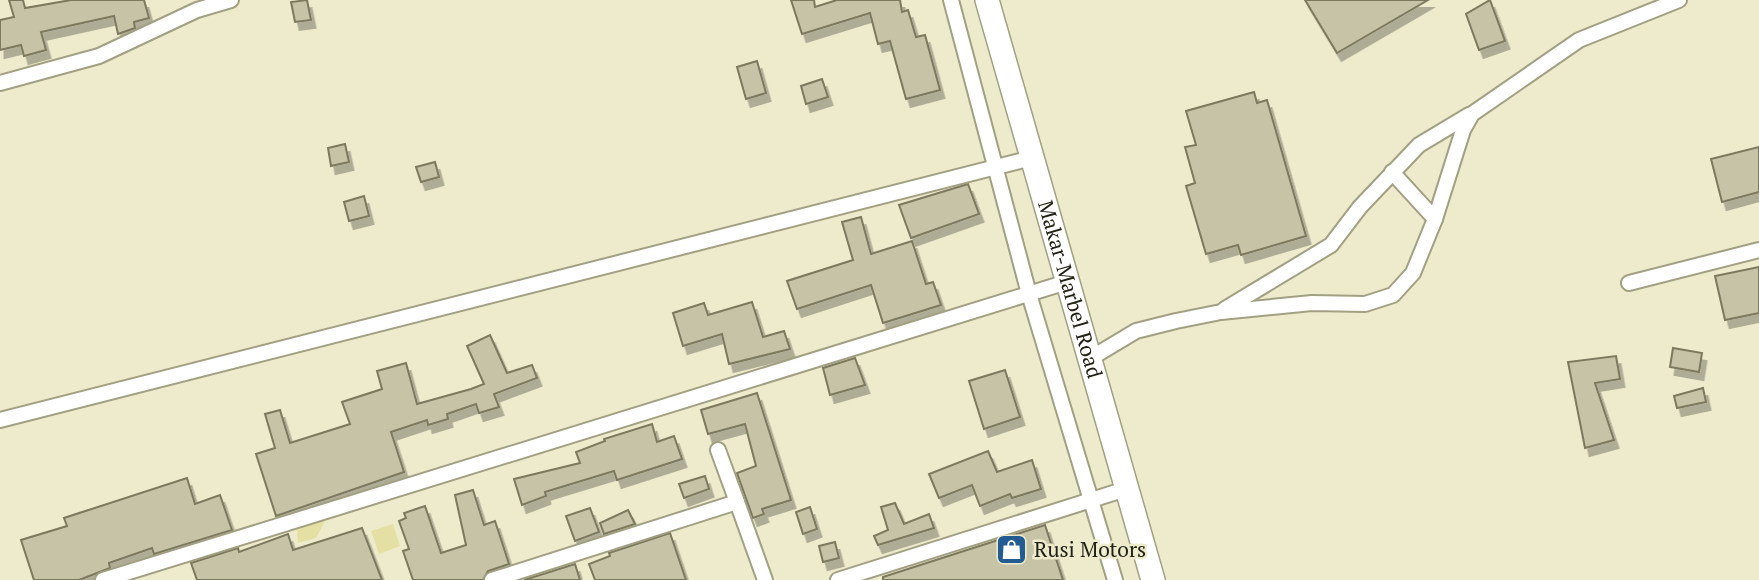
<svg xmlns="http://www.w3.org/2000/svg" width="1759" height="580" font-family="'PT Serif',serif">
  <defs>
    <filter id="shadow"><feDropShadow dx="4.5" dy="8" stdDeviation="0" flood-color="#0004"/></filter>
  </defs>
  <rect width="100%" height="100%" fill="#eeebcd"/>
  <g fill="#e4dfa2">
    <path d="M326,519L316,538L298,543L297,528Z"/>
    <path d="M393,524L400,546L379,554L371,531Z"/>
  </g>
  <g fill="#c6c3a6" stroke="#7c795e" stroke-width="2" filter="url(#shadow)">
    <path d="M9,0H23L25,8L71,0H144L149,18L134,22L135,28L118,34L114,16L41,32L46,50L24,56L21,45L0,50V20L14,17Z"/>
    <path d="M307,0L311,20L295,22L291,2Z"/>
    <path d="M791,0H814L815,7L837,0H900L902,12L908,10L916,37L925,35L940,90L906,99L890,41L878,44L870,13L802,34Z"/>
    <path d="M1305,0H1428L1337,53Z"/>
    <path d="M1490,0L1505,41L1479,50L1466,14Z"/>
    <path d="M757,61L766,93L746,99L737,67Z"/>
    <path d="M822,79L828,97L806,104L801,86Z"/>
    <path d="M1254,92L1257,103L1267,100L1306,236L1241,255L1238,245L1206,254L1186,186L1195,183L1185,147L1196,145L1186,111Z"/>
    <path d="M345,144L349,162L331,166L328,148Z"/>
    <path d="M1759,147V192L1722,202L1711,159Z"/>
    <path d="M435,162L439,177L421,182L416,167Z"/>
    <path d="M968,184L979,214L911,238L899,205Z"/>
    <path d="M364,196L369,216L349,221L344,202Z"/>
    <path d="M861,217L871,254L912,241L926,284L933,282L941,305L883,323L871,285L797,309L787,281L853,260L842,222Z"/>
    <path d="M1759,267V313L1725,320L1715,276Z"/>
    <path d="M752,302L763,337L784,331L790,349L729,364L722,334L683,346L673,313L704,303L708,315Z"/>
    <path d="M490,335L507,373L532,365L537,378L494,394L499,407L479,413L476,404L447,414L448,419L428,425L427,420L391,432L404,472L276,516L256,454L275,448L265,414L280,410L290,443L350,424L342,402L382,389L377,371L406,363L417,404L471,389L484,384L467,346Z"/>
    <path d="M1673,348L1702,353L1699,372L1670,367Z"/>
    <path d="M1616,356L1620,379L1595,383L1614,440L1585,448L1568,362Z"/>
    <path d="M855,358L865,385L830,395L823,368Z"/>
    <path d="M1005,370L1020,417L984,429L969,381Z"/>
    <path d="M1703,388L1706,402L1677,408L1674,396Z"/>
    <path d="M757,393L791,500L762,509L764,514L753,518L737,473L756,466L745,424L708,434L701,410Z"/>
    <path d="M652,424L657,442L674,436L682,459L617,480L614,471L545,492L546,496L522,505L514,479L580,463L576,452L605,441L604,439Z"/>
    <path d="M988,451L997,472L1032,460L1041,489L1012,498L1010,494L980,506L972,485L939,498L929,474Z"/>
    <path d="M705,476L709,489L684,498L679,484Z"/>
    <path d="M187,478L195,504L220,495L232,530L154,554L152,548L109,563L110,568L79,580H34L21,540L67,526L64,518Z"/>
    <path d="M473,490L484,525L495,521L509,564L488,571L483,580H413L403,551L409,549L399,521L406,518L404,513L425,506L441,553L466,545L455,495Z"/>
    <path d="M895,503L904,524L929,514L934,528L878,545L874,536L888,530L881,507Z"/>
    <path d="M810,507L817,529L803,534L796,512Z"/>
    <path d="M590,508L599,532L575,541L566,516Z"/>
    <path d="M628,510L635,524L604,534L600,523Z"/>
    <path d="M1045,525L1063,580H883V577Z"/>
    <path d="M362,528L382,580H197L191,563L238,548L239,552L288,534L293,550Z"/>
    <path d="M670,533L686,580H595L589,564L610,556L609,553Z"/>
    <path d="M835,542L839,558L823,562L819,546Z"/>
    <path d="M575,564L580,580H524Z"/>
  </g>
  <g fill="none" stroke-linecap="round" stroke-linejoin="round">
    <defs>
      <g id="minor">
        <path d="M951,0L1029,294L1115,580"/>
        <path d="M0,83L99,56L197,10L231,0"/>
        <path d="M1392,172L1435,219"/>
        <path d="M1629,283L1759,250"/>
        <path d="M1225,309L1331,245L1360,207L1419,145L1469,115"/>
        <path d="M1091,358L1136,331L1176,321L1221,312L1312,303L1365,304L1393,295L1413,273L1435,219L1463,130L1472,114L1579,40L1679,0"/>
        <path d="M0,420L1032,158"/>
        <path d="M718,450L737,502"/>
        <path d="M103,580L1067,282"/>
        <path d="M492,580L737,502L765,580"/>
        <path d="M838,580L1126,489"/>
      </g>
      <g id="primary">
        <path id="s1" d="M987,0L1153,580"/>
      </g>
    </defs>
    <use href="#minor" stroke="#a2a083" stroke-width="18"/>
    <use href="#primary" stroke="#a2a083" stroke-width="26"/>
    <use href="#minor" stroke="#fff" stroke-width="14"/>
    <use href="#primary" stroke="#fff" stroke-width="23"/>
  </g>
  <defs>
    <symbol id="shop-square" viewBox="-11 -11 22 22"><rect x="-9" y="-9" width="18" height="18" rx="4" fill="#235c93" stroke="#eeebcd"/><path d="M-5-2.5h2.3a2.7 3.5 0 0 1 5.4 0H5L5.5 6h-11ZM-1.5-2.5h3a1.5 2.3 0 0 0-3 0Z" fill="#fff"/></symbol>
  </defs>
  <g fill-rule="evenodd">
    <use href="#shop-square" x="994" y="532" width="35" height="35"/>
  </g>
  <g text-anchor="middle" stroke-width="5" stroke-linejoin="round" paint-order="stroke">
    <g font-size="21" fill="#222116" stroke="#eeebcd">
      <text dy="7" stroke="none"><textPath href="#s1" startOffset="301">Makar-Marbel Road</textPath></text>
    </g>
    <g font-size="21" fill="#222116" stroke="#eeebcd" text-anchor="start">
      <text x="1034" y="557">Rusi Motors</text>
    </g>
  </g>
</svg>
